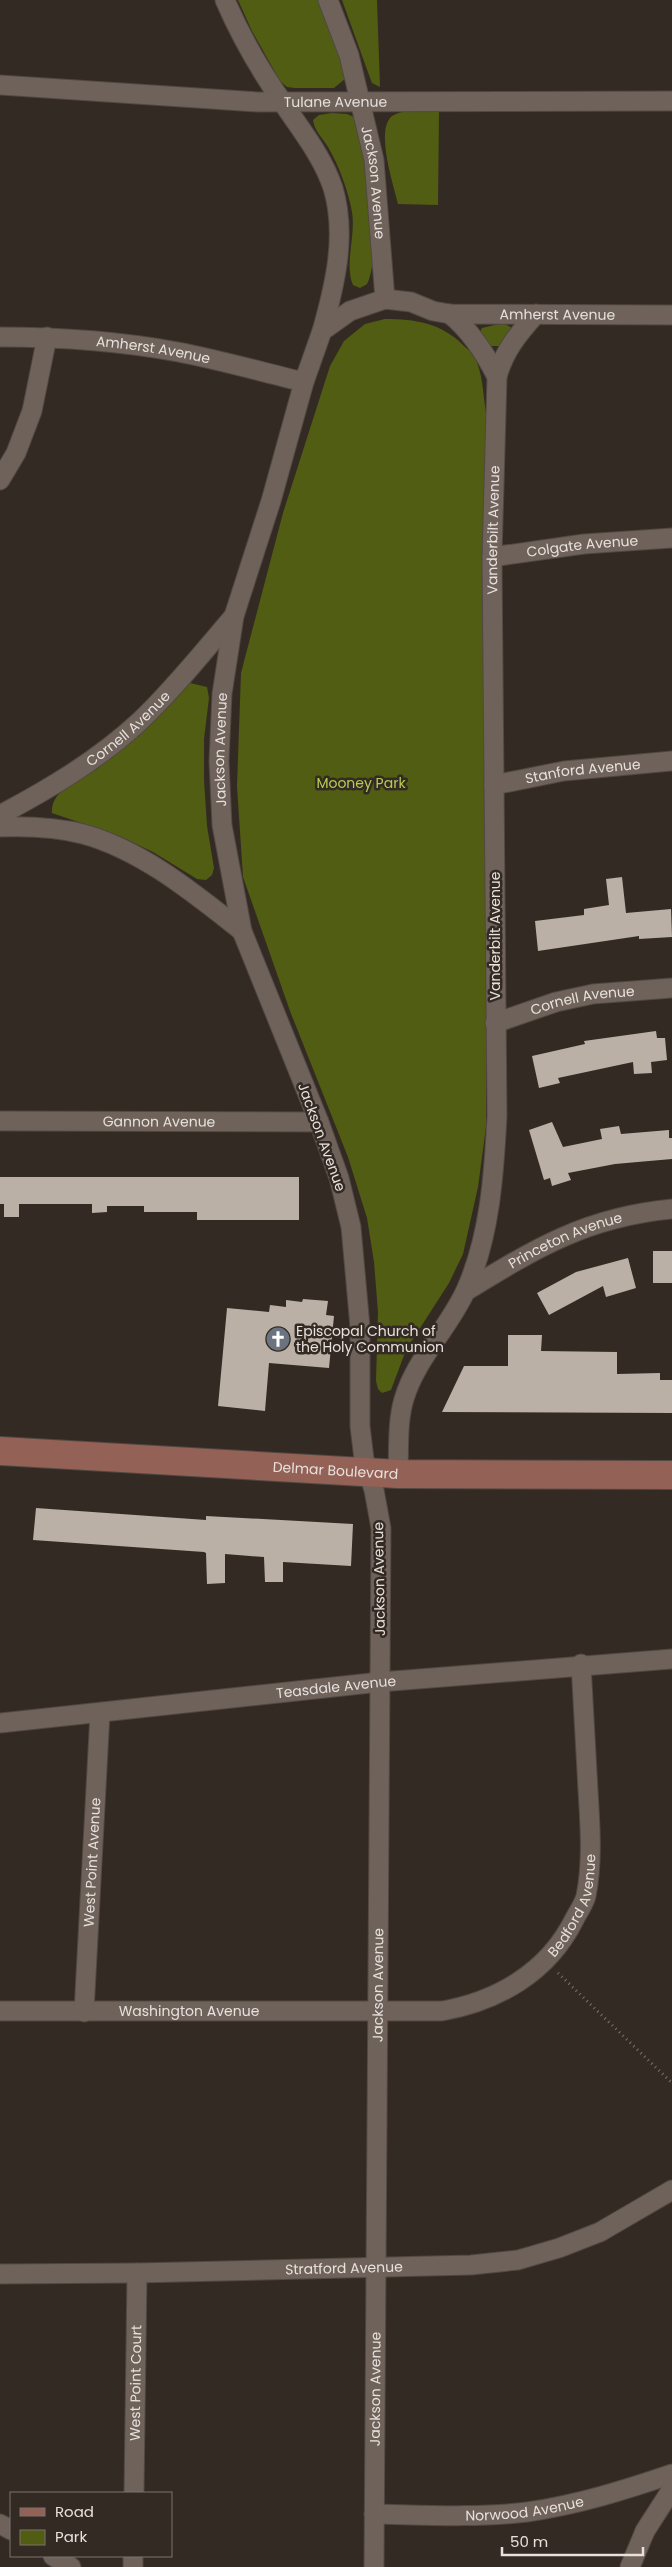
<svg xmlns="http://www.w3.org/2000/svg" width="672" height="2567" font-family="Poppins,sans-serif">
  <rect width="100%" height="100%" fill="#342a24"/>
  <g fill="#515d12">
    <path d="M238,0H320L346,78L334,88H295L287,87L280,81L252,31Z"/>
    <path d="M342,0H377L380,87L372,83L369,75Z"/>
    <path d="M439,112L438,205L398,204C394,185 372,122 396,114C408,109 426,112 439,112Z"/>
    <path d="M332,113L347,114L356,118C364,153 383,254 367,284L360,288L353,285C344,264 356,236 352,212C348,190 339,166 328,147C322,137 315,132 313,120L319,115Z"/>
    <path d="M385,319C415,319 441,323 463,345C466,348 472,352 474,356C483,372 483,395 486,413V1127L478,1187L463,1254L449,1283L406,1350L391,1390L382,1393L378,1389L376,1381L378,1312L374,1262L367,1218L348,1157L290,1011L243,877L237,786L241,673L283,513L330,366L344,341L365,324Z"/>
    <path d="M503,323L516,330L502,346H491L480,332L482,328Z"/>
    <path d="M190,683L207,687L209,698L204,739V780L207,826L214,868L212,875L206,880L197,879L153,852L119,836L52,813C50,788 85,779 102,765C118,753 135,738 149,724C162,710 174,693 190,683Z"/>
  </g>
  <g fill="#bab0a5">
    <path d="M622,877L626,913L671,909L672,937L639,939V936L538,951L535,921L584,915V909L609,905L606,879Z"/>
    <path d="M656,1031L657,1038H665L667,1060L651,1062L652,1073L634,1074L633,1062L558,1078L560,1083L539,1088L532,1056L585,1044L584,1041Z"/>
    <path d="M552,1122L563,1147L602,1139L600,1129L619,1126L621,1134L669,1130V1138H672V1159L615,1164L568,1173L571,1180L552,1186L550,1178L544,1180L529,1130Z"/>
    <path d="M0,1177H299V1220H197V1212H144V1206H107V1212L92,1213V1204H19V1217H4V1204H0Z"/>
    <rect x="653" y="1251" width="19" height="32"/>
    <path d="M628,1258L636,1288L606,1297L603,1286L549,1315L537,1293L576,1272Z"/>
    <path d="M303,1299L328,1301L326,1315L334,1316L329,1368L269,1363L265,1411L218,1406L227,1308L269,1312L270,1305L286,1307V1300L302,1302Z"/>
    <path d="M508,1335H542L541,1351L617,1352V1374L660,1373V1380H672V1413L442,1412L464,1366H508Z"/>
    <path d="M36,1508L206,1520V1516L353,1524L351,1566L283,1562V1582H265L264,1557L225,1554V1583L207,1584L206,1553L204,1552L33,1540Z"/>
  </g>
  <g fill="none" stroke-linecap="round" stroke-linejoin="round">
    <defs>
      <g id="street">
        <path d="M225,0C241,37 260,70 283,103C301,130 323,157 333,188C347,235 335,285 322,331"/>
        <path id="s1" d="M328,0L349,55L374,160L385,299"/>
        <path id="s2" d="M0,85L258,102L672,101"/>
        <path d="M450,314C471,331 485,353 497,377"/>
        <path id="s3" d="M0,337C60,337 119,341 178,352C220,360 262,372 304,382"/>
        <path d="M0,480L16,453L32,411L47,337"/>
        <path id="s4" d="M492,557L584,544L672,538"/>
        <path id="s5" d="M494,785L564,771L672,761"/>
        <path id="s6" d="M0,815C49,789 98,760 139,722C173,690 203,652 234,616"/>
        <path d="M0,827C28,826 56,827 83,834C142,850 195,894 242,931"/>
        <path id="s7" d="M495,1023L556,1002L593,994L672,988"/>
        <path id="s8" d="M0,1121L319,1122"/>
        <path id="s9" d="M466,1291C536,1248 587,1217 672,1209"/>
        <path id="s10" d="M398,1474C399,1450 397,1422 404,1399C416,1358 449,1328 466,1290C490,1236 494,1174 497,1116L492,557L497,377C504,351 518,334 536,314"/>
        <path id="s11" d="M0,1723L380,1682L672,1659"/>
        <path id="s12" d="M0,2011H442C498,2001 548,1972 574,1920C578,1912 584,1904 586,1896C593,1861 590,1825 588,1790C586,1748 583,1706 581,1664"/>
        <path id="s13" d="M84,2012L100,1713"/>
        <path id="s14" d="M0,2274L137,2273L471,2265L518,2260L559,2248L600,2232L672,2190"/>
        <path id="s15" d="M134,2493L137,2273"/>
        <path id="s16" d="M374,2514C425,2515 477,2518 527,2512C577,2505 625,2490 672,2474"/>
        <path d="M0,2524L11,2530"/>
        <path d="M53,2556L71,2567"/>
        <path d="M133,2567V2556"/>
        <path id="s17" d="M374,2567L381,1528L374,1490L364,1459L360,1426V1327L351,1227L339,1178L319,1122L242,931L222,825L219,761L222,694L234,616L271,501L304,382L322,331L350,311L385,299L411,302L433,311L450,314L672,315"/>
        <path d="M630,2567L645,2531L672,2489"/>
      </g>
      <g id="secondary">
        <path id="s18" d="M0,1451L398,1474L672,1475"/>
      </g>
    </defs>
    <use href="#street" stroke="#514843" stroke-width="21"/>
    <use href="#secondary" stroke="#514843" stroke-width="30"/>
    <path stroke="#7c736e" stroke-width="3" stroke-dasharray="1 4" stroke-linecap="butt" d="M558,1973L672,2083"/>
    <use href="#street" stroke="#6e625b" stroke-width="19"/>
    <use href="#secondary" stroke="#936156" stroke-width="28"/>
  </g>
  <defs>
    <symbol id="church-disc" viewBox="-11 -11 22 22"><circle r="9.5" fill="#6b7280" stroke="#342a24"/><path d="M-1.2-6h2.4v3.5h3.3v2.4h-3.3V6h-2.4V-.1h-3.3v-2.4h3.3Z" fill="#fff"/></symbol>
  </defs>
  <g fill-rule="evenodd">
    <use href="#church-disc" x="264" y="1325" width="28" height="28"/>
  </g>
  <g text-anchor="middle" stroke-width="5" stroke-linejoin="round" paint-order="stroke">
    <g font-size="14" fill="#e7e0dc" stroke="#342a24">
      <text dy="5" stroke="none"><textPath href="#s2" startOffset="336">Tulane Avenue</textPath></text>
      <text dy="5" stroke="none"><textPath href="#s1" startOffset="189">Jackson Avenue</textPath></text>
      <text dy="5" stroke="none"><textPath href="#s17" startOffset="2521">Amherst Avenue</textPath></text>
      <text dy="5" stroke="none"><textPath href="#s3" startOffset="154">Amherst Avenue</textPath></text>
      <text dy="5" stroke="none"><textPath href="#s10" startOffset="965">Vanderbilt Avenue</textPath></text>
      <text dy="5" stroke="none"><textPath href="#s4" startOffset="91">Colgate Avenue</textPath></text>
      <text dy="5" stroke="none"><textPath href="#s6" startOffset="155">Cornell Avenue</textPath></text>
      <text dy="5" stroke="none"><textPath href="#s17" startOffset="1842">Jackson Avenue</textPath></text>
      <text dy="5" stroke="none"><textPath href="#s5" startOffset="90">Stanford Avenue</textPath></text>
      <text transform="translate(495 936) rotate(-90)" y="5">Vanderbilt Avenue</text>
      <text dy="5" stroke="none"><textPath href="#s7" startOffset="91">Cornell Avenue</textPath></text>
      <text dy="5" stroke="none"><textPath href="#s8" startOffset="159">Gannon Avenue</textPath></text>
      <text transform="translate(322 1137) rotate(70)" y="5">Jackson Avenue</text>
      <text dy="5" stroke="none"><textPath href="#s9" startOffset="112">Princeton Avenue</textPath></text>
      <text dy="5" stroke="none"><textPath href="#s18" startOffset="336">Delmar Boulevard</textPath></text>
      <text transform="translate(379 1579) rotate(-91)" y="5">Jackson Avenue</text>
      <text dy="5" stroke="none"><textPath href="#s11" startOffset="338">Teasdale Avenue</textPath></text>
      <text dy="5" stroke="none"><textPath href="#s13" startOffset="150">West Point Avenue</textPath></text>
      <text dy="5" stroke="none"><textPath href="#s12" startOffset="622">Bedford Avenue</textPath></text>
      <text dy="5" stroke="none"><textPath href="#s17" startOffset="582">Jackson Avenue</textPath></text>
      <text dy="5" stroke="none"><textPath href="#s12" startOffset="189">Washington Avenue</textPath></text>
      <text dy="5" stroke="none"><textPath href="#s14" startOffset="344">Stratford Avenue</textPath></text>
      <text dy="5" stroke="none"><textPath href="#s15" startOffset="110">West Point Court</textPath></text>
      <text dy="5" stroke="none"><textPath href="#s17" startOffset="178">Jackson Avenue</textPath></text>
      <text dy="5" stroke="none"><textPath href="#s16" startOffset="151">Norwood Avenue</textPath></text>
    </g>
    <g font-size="14" fill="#b5cc50" stroke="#342a24">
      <text x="361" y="788">Mooney Park</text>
    </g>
    <g font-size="14" fill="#e7e0dc" stroke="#342a24" text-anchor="start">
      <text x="296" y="1336">Episcopal Church of<tspan x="296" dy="16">the Holy Communion</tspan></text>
    </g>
  </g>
  <rect x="10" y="2492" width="162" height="65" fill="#342a24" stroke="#7c736e"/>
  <rect x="20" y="2508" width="25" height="8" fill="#936156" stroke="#7c736e"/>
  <text x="55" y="2517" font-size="15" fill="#e7e0dc">Road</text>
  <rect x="20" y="2530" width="25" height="15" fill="#515d12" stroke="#7c736e"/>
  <text x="55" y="2542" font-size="15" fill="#e7e0dc">Park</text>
  <path d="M502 2547v8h141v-8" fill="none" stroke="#e7e0dc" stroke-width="2.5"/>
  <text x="510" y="2547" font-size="15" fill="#e7e0dc" stroke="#342a24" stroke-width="4" paint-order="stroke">50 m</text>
</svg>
